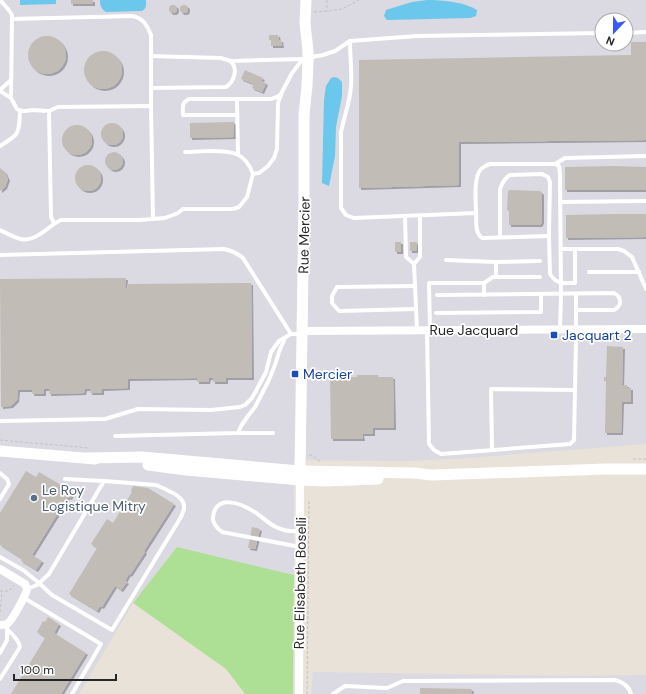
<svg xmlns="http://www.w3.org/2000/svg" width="646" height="694" font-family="'DM Sans',sans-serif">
  <defs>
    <filter id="shadow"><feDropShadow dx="2" dy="2" stdDeviation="0" flood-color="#0004"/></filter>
  </defs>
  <rect width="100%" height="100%" fill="#e9e2d8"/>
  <g fill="#dbd9e1" fill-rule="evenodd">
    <path d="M0,0H646V444L455,459L402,461L294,460V575L177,547L133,603L79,694H0ZM602,20H626V44H602Z"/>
    <path d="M313,672L568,676L646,675V694H311Z"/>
  </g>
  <path fill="#ade094" d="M177,547L294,575L293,694H245L226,669L133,603Z"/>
  <g fill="#6bc7eb">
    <path d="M20,0H56V4L20,5Z"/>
    <path d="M100,0H146C146,5 147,8 142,11L106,12C101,9 100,5 100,0Z"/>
    <path d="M427,0C442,0 464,2 477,10L476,16L470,18L387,20L384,16L386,10L389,9L412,2Z"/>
    <path d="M334,77L338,78L342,82V96L336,127L335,156L329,186L322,183L324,100L326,86L331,78Z"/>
  </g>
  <g fill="#c1bcb5" filter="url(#shadow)">
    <rect x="71" y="0" width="22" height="4"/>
    <circle cx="184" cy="9" r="4"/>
    <circle cx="173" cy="9" r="4"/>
    <path d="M269,35H278L279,40H281L282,46H271V40H269Z"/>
    <circle cx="47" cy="55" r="19"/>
    <path d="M631,42H646V140L459,142V185L359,188V60L631,55Z"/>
    <circle cx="103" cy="70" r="19"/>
    <path d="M245,70L263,78L261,81L266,83L262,92L252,88L254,84L241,79Z"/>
    <path d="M234,122V137L190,138V123Z"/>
    <circle cx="112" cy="134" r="11"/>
    <circle cx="77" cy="140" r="15"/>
    <circle cx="114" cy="161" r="9"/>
    <circle cx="88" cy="178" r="13"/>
    <path d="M614,166L646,167V190H565V167Z"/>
    <path d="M0,168L5,172L8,179L5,187L0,191Z"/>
    <path d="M509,190L540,191L542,193V222L540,225H509V212L507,209L508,192Z"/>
    <path d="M614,214H646V237L566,238V215Z"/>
    <rect x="395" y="242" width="6" height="10"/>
    <path d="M410,242H417L416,251H410Z"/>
    <path d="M126,278L125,288H128V284L251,283L252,378H226V382H213V378H209L208,382H197V378L128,379V388L102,389V393H90L91,389H85L84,393L49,394L50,389H44V394H32L33,390H18L17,400L11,406L1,407L0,279Z"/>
    <path d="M607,346L623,347L622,385H627V388H631V402H622L621,433H605L606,381H604V377H606Z"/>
    <path d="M357,375H378V377H393L394,428H373V434H362L363,439H331L330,377H357Z"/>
    <path d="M26,471L36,477L39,472L73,492L70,498L68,497L32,555L42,561L36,570L21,561L22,559L0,545V513Z"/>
    <path d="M133,486L148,488L174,504L144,551L145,552L130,575L129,574L125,581L127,582L121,590L115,586L102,607L100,606L97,611L69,594L97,548L91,544L107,519L113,523L132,492L131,491Z"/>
    <path d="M252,527L260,529L255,549L248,548Z"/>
    <path d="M48,617L59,624L54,633L86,653L61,694H11L45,638L37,632L43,621L45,622Z"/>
    <path d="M420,688L472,689L471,694H420Z"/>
  </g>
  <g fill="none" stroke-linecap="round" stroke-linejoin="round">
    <g stroke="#c2c2c2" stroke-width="1" stroke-dasharray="3 2" stroke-linecap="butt">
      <path d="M327,0V11"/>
      <path d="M314,12L329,11L342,9L359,0"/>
      <path d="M0,440L89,448"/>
      <path d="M309,455C315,455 317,461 322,462"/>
      <path d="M633,459H646"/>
      <path d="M0,591H9L14,585"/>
      <path d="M0,612L2,592"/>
      <path d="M307,694L309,502H308"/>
    </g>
    <g stroke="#fff" stroke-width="4">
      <path d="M0,0L8,9L12,15L11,98L17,109L22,111H26L32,110L49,111L58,107L151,106L153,219"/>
      <path d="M12,19L132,16C143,18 147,25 151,35V106"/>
      <path d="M626,33L646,32"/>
      <path d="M350,41C350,56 352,71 351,86C350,102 344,117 341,132V208L346,215L354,218L476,213C476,201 473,178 481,169C483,167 487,165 490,164H555L559,166L560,174L561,294L560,329"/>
      <path d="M230,61L303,59"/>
      <path d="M151,88L226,87C234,82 239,68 230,61C228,60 224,59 221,58L151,56"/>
      <path d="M0,90L11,80"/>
      <path d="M0,91L11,98"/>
      <path d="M237,99L238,154"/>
      <path d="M49,111L51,217L54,223"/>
      <path d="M237,115H183C183,107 181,103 189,99H271L277,97L281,94"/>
      <path d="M0,146C20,134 19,134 20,110"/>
      <path d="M185,152C193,152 202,151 210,151C232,151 245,152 253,174L259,173L268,166L274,158L277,149L278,103L282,92L292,73L303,59L312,57L323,55L335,51L350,41L417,36L602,33"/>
      <path d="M555,164L565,158L646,156"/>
      <path d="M560,202L646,201"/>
      <path d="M476,213C477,221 474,232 482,238L549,236L550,274C557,285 564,283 575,283V249"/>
      <path d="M405,216L406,257L414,264"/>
      <path d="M0,230C19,240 27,245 46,230C51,226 55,223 61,220H139L165,218L178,213L183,209H233L239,207L247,197L253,174"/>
      <path d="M500,237V189C502,183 505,178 510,175L542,174L548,177L550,182L549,236"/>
      <path d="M561,249H618L624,251L632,257L646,289"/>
      <path d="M0,255L224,249C233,251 236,253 243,258L291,334"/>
      <path d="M446,260L496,262"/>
      <path d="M589,272H639"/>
      <path d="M496,277V262L540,261"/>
      <path d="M484,283V295"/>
      <path d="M415,286L337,287L332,296V303L339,311L416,309"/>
      <path d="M437,295L614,293C622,297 622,306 614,310H576"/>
      <path d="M436,313L541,312V294"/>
      <path d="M417,330L414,264L420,257V216"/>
      <path d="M427,330L429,444L434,450L441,454L570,444L574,440L576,339V294"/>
      <path d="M430,330L429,283H484L493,277H540"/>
      <path d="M0,421L105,419L138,409L211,410L240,407L245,405L252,398L256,391L266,372L271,352L279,341L291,334H300"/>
      <path d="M238,433H273"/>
      <path d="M115,436L238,433L241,426L248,416L255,407L268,382L275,365L279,352L285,338"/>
      <path d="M492,450L491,389L575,390"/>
      <path d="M0,473L7,479L9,484L0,499"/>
      <path d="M300,547L222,532C217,528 212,523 213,517C216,494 240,503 253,511C261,515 267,523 276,527C284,531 291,532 300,531"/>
      <path d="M0,557L23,570L39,583L52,595L112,630L181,517L184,509V505L183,502L180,498L175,494L163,488L156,485L104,481"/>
      <path d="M27,589L37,585L49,574L104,481L65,479"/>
      <path d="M24,598L101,644L72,694"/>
      <path d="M0,653L7,640V628"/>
      <path d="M0,679L20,647C19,640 13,635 8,630"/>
      <path d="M333,694L345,686L387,688L403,681L615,680C623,682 629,686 631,694"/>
    </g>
    <g stroke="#fff" stroke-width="8">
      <path d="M303,331L646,329"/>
      <path d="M0,569L25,584L27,589C26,595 12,621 7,624C4,625 2,625 0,625"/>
      <path d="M299,694L300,475"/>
    </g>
    <g stroke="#fff" stroke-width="11">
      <path d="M0,451L95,459"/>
      <path d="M88,458L142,457L300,471L414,473L432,475L606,469H646"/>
      <path d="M148,465L186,470L300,480L326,481L378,479"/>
      <path d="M300,471L304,201V115L307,86L308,61V51L305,23L306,0"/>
    </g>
  </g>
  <g fill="#1a4fb4" stroke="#fff" stroke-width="1.5">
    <rect x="550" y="331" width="8" height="8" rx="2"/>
    <rect x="291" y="370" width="8" height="8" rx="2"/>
  </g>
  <circle fill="#5c6f8a" stroke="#fff" stroke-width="1.5" cx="34" cy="498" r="4"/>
  <g text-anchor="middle" stroke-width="3.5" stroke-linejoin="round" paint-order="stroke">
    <g font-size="14" fill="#262626" stroke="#fff">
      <text transform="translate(304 235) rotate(-89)" y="5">Rue Mercier</text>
      <text x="474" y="335">Rue Jacquard</text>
      <text transform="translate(300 583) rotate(-89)" y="5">Rue Elisabeth Boselli</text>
    </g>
    <g font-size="14" fill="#164399" stroke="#fff" text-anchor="start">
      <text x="562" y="340">Jacquart 2</text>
      <text x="303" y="379">Mercier</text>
    </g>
    <g font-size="14" fill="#4e5e75" stroke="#fff" text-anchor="start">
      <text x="42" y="495">Le Roy<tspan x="42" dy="16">Logistique Mitry</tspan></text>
    </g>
  </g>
  <g transform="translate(614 32) rotate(202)"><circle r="19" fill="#ffffff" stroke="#a8a8a8"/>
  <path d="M0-3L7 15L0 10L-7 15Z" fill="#3859f5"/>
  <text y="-6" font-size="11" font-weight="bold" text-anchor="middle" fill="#262626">N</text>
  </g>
  <path d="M14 674v6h102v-6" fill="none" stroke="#262626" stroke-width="2"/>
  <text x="20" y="674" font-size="12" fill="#262626" stroke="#ffffff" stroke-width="3" paint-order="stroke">100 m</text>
</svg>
